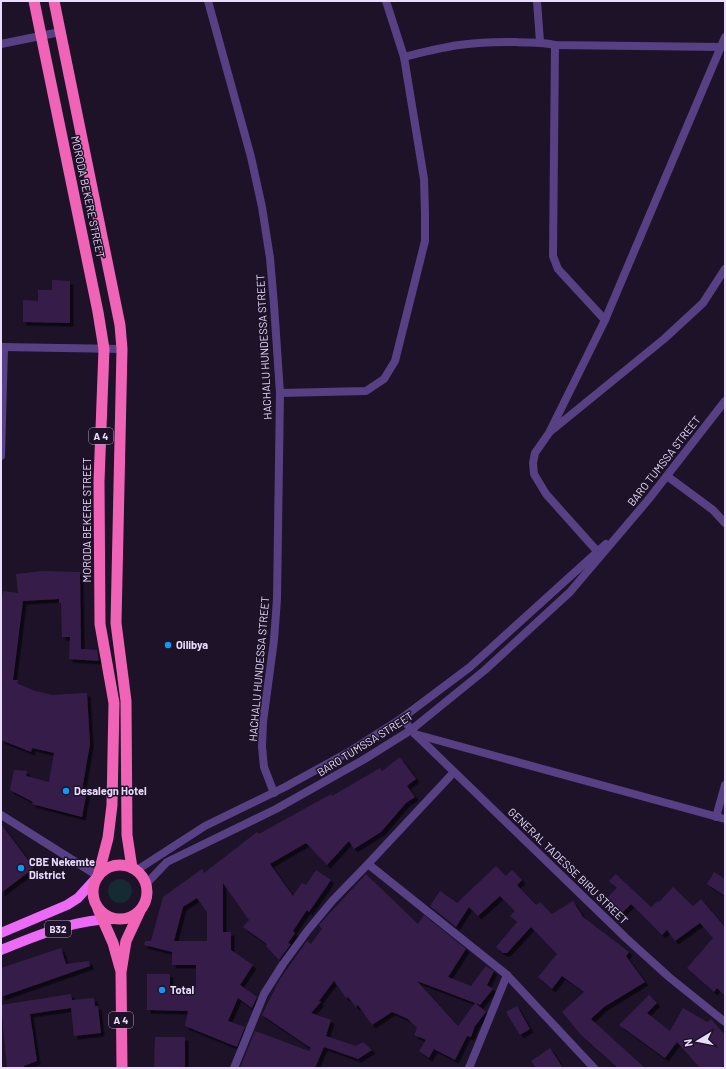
<svg xmlns="http://www.w3.org/2000/svg" width="726" height="1069" font-family="Barlow,sans-serif">
  <defs>
    <filter id="shadow"><feDropShadow dx="3.5" dy="3.5" stdDeviation="0" flood-color="#0009"/></filter>
  </defs>
  <rect width="100%" height="100%" fill="#1d1228"/>
  <circle fill="#152a32" cx="120" cy="891" r="12"/>
  <g fill="#341f48" fill-rule="evenodd" filter="url(#shadow)">
    <path d="M52,280L70,281V323L23,322V300L38,301V290H52Z"/>
    <path d="M42,571L80,572L81,649L97,650L99,661L69,659L70,637H62L61,603H59V599L23,601L13,680H18L17,683L35,691L52,695L87,693L90,744L82,790L87,791L82,817L32,804L33,802L10,790L14,770L27,771L26,776L49,782L54,753L32,748L31,752L1,740V606L3,591L18,593L16,574Z"/>
    <path d="M400,757L416,779L407,786L415,797L406,803L381,832L354,849L349,841L327,865L306,843L270,864L293,896L302,883L306,885L316,870L331,880L309,912L307,910L293,931L295,933L288,943L291,944L279,960L266,946L267,944L243,927L249,920L223,883V932H231V950L253,965L240,985L257,997L252,1008L238,998L228,1021L245,1027L237,1047L185,1026L188,1011L147,1010V974H170V987L196,988V965H172V952L144,945L145,941H151L163,897L202,869L204,873L257,832L259,834L331,794L332,796L380,768L382,771ZM197,898L207,912V941H174L183,907Z"/>
    <path d="M1,824L34,868L1,893Z"/>
    <path d="M496,866L506,876L512,870L522,880L517,885L536,905L540,902L552,914L573,901L583,917L629,952L626,956L645,982L604,1007L591,1019L645,1068H618L582,1036L562,1012L584,992L562,976L552,989L538,977L557,954L531,927L507,953H503L496,947L517,922L510,916L515,911L500,896L478,916L469,907L456,927L430,906L440,891L457,903Z"/>
    <path d="M714,872L725,879V896L707,884Z"/>
    <path d="M366,874L418,924L424,915L466,949L448,977L471,986L486,966L494,971L487,985L493,989L480,1005L475,1003L486,1012L475,1026L471,1037L467,1036L455,1060L434,1049L429,1058L419,1051L426,1040L414,1035L417,1028L408,1019L392,1012L372,1025L358,1005L356,1007L348,997L346,998L334,981L319,1001L321,1002L311,1013L331,1020L326,1036L356,1046L363,1042L372,1050L358,1059L324,1047L315,1068H240L255,1031L309,1051L311,1048L262,1015L280,979L307,941L311,944L322,929L319,925ZM417,981L475,1003L458,1026Z"/>
    <path d="M616,874L651,907L658,901L659,902L673,887L693,906L701,899L724,926L725,925V996L717,988L714,992L687,968L713,938L700,923L675,941L667,930L662,935L631,904L621,914L606,899L617,888L609,881Z"/>
    <path d="M61,948L66,964L89,961L90,966L1,997V968Z"/>
    <path d="M71,994L72,1000L94,998L95,1006H98L101,1033L74,1036L71,1008L30,1014L37,1061L24,1066V1068H7L1,1005Z"/>
    <path d="M649,995L657,1003L647,1013L670,1031L683,1008L707,1022L711,1019L725,1035V1065L721,1068H700L677,1042L665,1058L619,1025Z"/>
    <path d="M517,1006L530,1029L520,1035L506,1012Z"/>
    <path d="M155,1037H185V1068H154Z"/>
    <path d="M550,1048L563,1068H536L531,1061Z"/>
  </g>
  <g fill="none" stroke-linecap="round" stroke-linejoin="round">
    <g stroke="#584084" stroke-width="8">
      <path d="M208,1L251,157L262,207L270,258L274,305L280,393L277,599L274,640L263,722L262,747L264,767L274,793"/>
      <path d="M537,1L540,42"/>
      <path d="M1,44L60,32"/>
      <path d="M555,45L553,256L558,269L605,320"/>
      <path d="M404,57C446,46 472,41 516,42C530,43 541,42 555,45L721,47"/>
      <path d="M1,347L122,349"/>
      <path d="M280,393L366,391L384,379L395,361L425,241V213L424,179L404,57L386,1"/>
      <path d="M551,431L664,339L703,303L725,269"/>
      <path d="M1,456L4,347"/>
      <path d="M667,476L713,510L725,523"/>
      <path d="M597,551L546,494L534,474L533,463L535,453L549,433L605,320L725,37"/>
      <path d="M415,734L725,819"/>
      <path d="M1,815L98,876"/>
      <path d="M716,817L725,785"/>
      <path d="M368,864L507,975L594,1068"/>
      <path d="M234,1068L264,994L283,964L308,930L333,900L368,864L454,772"/>
      <path d="M469,1068L507,975"/>
    </g>
    <g stroke="#584084" stroke-width="8">
      <path d="M402,718L415,734L627,939L669,977L725,1022"/>
      <path d="M137,870L205,826L285,787L347,753L402,718L470,667L606,544"/>
      <path d="M146,884L167,862L276,809L363,760L411,730L485,670L570,592L648,500L725,401"/>
    </g>
    <g stroke="#ec6af6" stroke-width="10">
      <path d="M1,933L67,905L78,898L98,876"/>
      <path d="M1,950C38,935 78,918 118,919"/>
    </g>
    <g stroke="#f064b8" stroke-width="11">
      <path d="M34,1L98,312L104,349L99,481L100,624L114,703L112,805L108,838L98,876"/>
      <path d="M54,1L120,325L122,349L116,623L126,701L127,835L132,868"/>
      <circle cx="120" cy="892" r="27"/>
      <path d="M98,909L113,943L120,968"/>
      <path d="M122,1068L121,972L126,941L140,911"/>
    </g>
  </g>
  <g fill="#1497f0" stroke="#1d1228" stroke-width="1.5">
    <circle cx="168" cy="645" r="4"/>
    <circle cx="66" cy="791" r="4"/>
    <circle cx="21" cy="868" r="4"/>
    <circle cx="162" cy="990" r="4"/>
  </g>
  <g text-anchor="middle" stroke-width="3" stroke-linejoin="round" paint-order="stroke">
    <g fill="#1d1228" stroke="#ac9fbd" stroke-width="1">
      <rect x="89" y="428" width="24" height="16" rx="3"/>
      <rect x="45" y="921" width="26" height="16" rx="3"/>
      <rect x="109" y="1012" width="24" height="16" rx="3"/>
    </g>
    <g font-size="10" font-weight="bold" fill="#eadcfd">
      <text x="101" y="440">A 4</text>
      <text x="58" y="933">B32</text>
      <text x="121" y="1024">A 4</text>
    </g>
    <g font-size="11" fill="#eadcfd" stroke="#1d1228">
      <text transform="translate(88 197) rotate(78)" y="4">MORODA BEKERE STREET</text>
      <text transform="translate(264 347) rotate(-93)" y="4">HACHALU HUNDESSA STREET</text>
      <text transform="translate(664 461) rotate(-52)" y="4">BARO TUMSSA STREET</text>
      <text transform="translate(87 520) rotate(-90)" y="4">MORODA BEKERE STREET</text>
      <text transform="translate(259 669) rotate(-85)" y="4">HACHALU HUNDESSA STREET</text>
      <text transform="translate(365 744) rotate(-32)" y="4">BARO TUMSSA STREET</text>
      <text transform="translate(568 866) rotate(44)" y="4">GENERAL TADESSE BIRU STREET</text>
    </g>
    <g font-size="11" font-weight="bold" fill="#eadcfd" stroke="#1d1228" text-anchor="start">
      <text x="176" y="649">Oilibya</text>
      <text x="74" y="795">Desalegn Hotel</text>
      <text x="29" y="866">CBE Nekemte<tspan x="29" dy="13">District</tspan></text>
      <text x="170" y="994">Total</text>
    </g>
  </g>
  <rect width="726" height="1069" fill="none" stroke="#eadcfd" stroke-width="4"/>
  <g transform="translate(698 1041) rotate(260)" stroke="#1d1228" stroke-width="3" paint-order="stroke">
  <path d="M0-3L7 15L0 10L-7 15Z" fill="#eadcfd"/>
  <text y="-6" font-size="11" font-weight="bold" text-anchor="middle" fill="#eadcfd">N</text>
  </g>
</svg>
